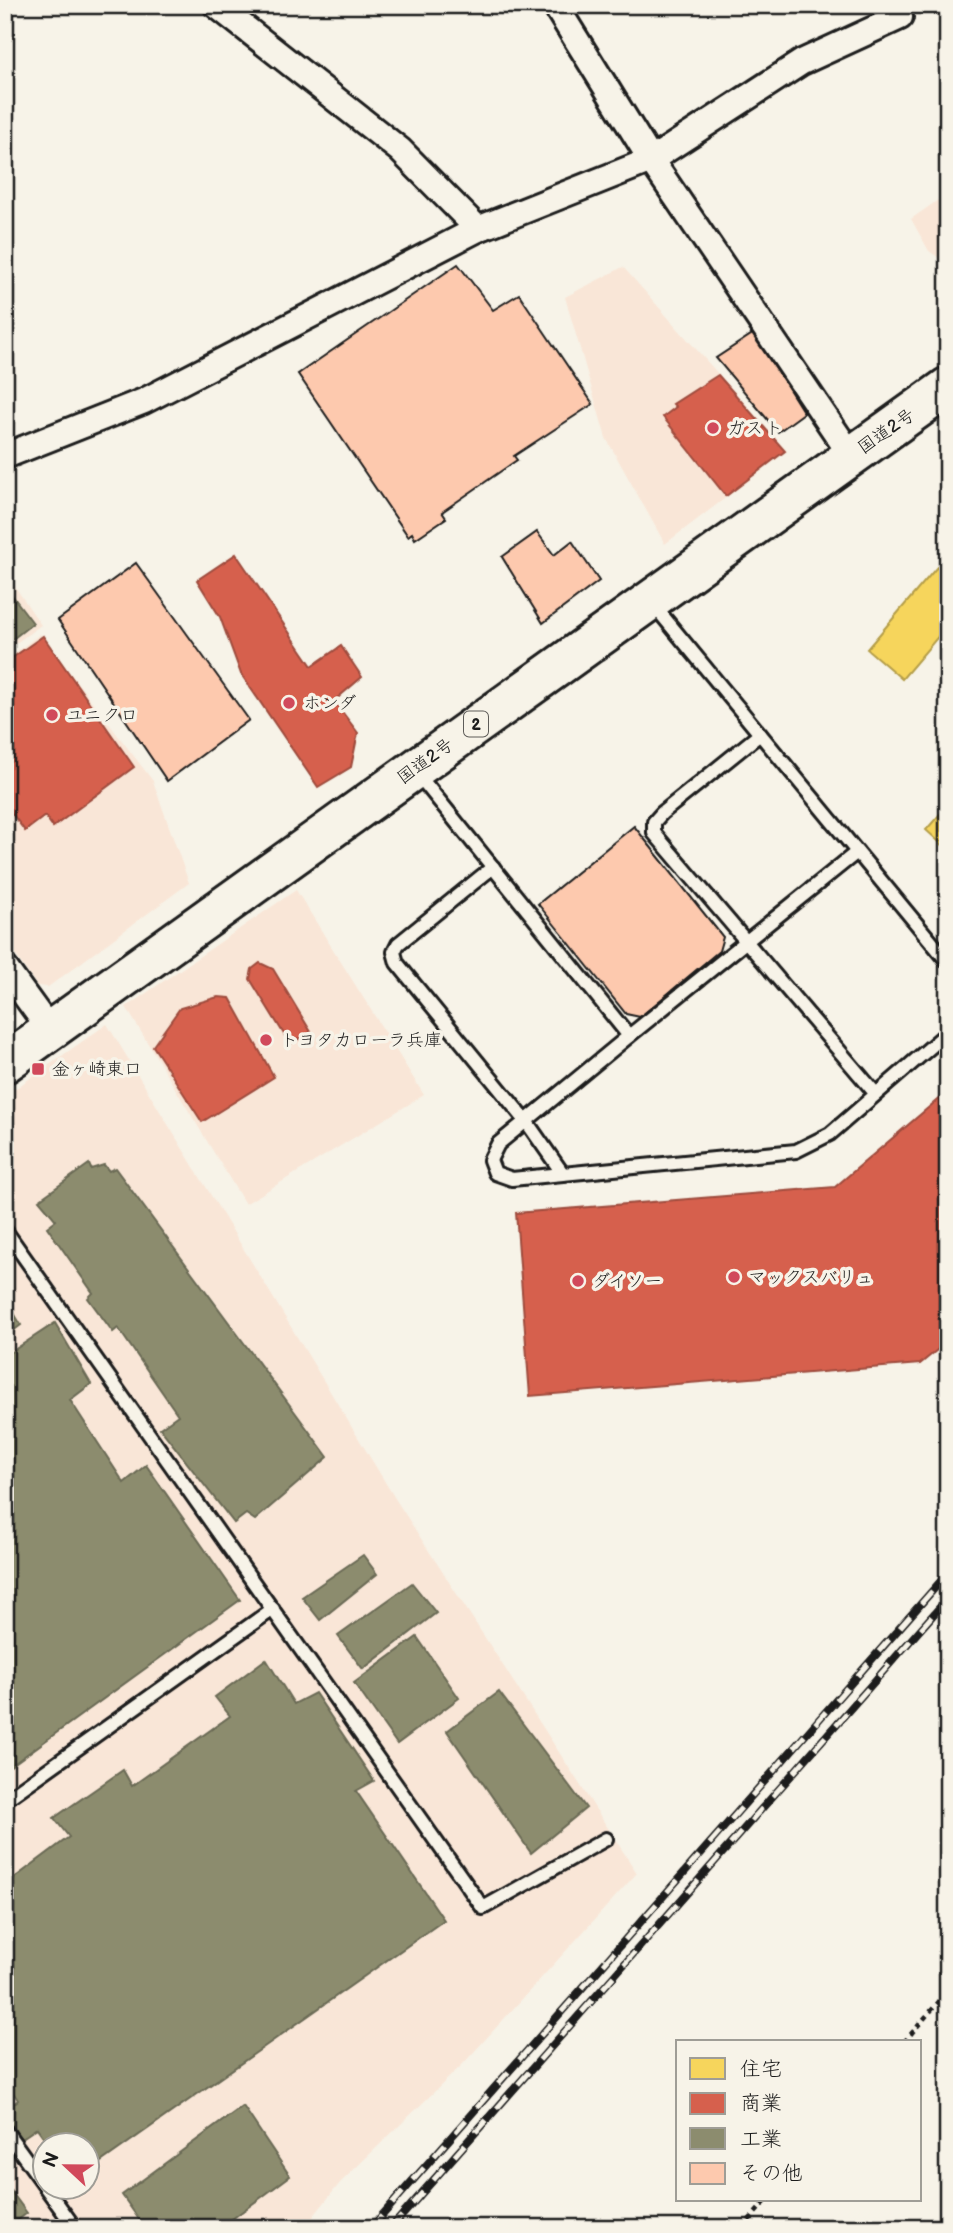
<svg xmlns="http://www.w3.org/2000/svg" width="953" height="2233" font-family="'Balsamiq Sans','Klee One',sans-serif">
  <rect width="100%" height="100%" fill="#f7f3e8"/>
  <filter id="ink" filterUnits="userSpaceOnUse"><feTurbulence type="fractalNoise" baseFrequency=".0143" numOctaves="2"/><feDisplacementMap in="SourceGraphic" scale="14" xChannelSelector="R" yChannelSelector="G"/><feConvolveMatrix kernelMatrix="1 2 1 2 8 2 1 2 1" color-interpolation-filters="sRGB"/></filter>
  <g filter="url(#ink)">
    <g fill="#f9e6d7" fill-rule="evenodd">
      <path d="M948,193V264L929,251L911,219Z"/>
      <path d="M623,267L787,451L665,544L606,438L565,297Z"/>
      <path d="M5,572L41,625L5,651Z"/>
      <path d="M40,634L153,781L189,883L48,987L37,986L5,940V660Z"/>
      <path d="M296,890L424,1095L245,1204L126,1007Z"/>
      <path d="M107,1024L396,1500L637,1873L462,2065L340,2183L304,2228H5V1096ZM46,2146H88V2188H46Z"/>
    </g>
    <g fill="#f6d55c" stroke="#b59e49" stroke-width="2">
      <path d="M937,567L948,577V625L902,679L867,649Z"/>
      <path d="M948,805V850L926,830Z"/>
    </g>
    <g fill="#d6604d" stroke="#9e4c3e" stroke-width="2">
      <path d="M718,375L785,451L726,496L663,417L676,407L673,404Z"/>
      <path d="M236,554L312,666L341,646L362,677L334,701L358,733L351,767L318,787L241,674L220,617L197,580Z"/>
      <path d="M43,636L134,767L53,827L45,816L25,831L5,804V663Z"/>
      <path d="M260,963L273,969L311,1032L290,1044L250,979L252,969Z"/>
      <path d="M218,997L230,998L274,1077L202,1122L153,1046L180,1008Z"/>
      <path d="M948,1091V1341L920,1364L530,1396L516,1213L835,1187Z"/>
    </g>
    <g fill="#8c8c6e" stroke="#6a6a55" stroke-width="2">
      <path d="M5,586L33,623L5,645Z"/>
      <path d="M89,1164L91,1169L104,1165L109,1171L115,1168L328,1457L255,1520L246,1514L234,1523L160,1428L178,1415L118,1328L113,1332L88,1298L93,1293L47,1227L56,1220L39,1200Z"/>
      <path d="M5,1298L21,1325L5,1337Z"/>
      <path d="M55,1323L91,1384L70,1400L124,1483L146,1465L240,1600L5,1770V1356Z"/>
      <path d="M363,1555L377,1574L320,1620L302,1597Z"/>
      <path d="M412,1583L436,1613L363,1669L338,1636Z"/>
      <path d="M417,1637L459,1698L397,1744L354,1683Z"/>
      <path d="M266,1659L294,1704L315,1693L374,1781L356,1791L444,1920L88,2171V2146H50L37,2128L21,2139L5,2118V2111L18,2100L5,2080V1885L69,1837L54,1818L123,1770L132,1786L230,1716L215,1697Z"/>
      <path d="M499,1692L586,1808L531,1853L447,1731Z"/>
      <path d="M243,2106L290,2176L220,2228H145L122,2195Z"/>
      <path d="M5,2183L27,2213L8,2228H5Z"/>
    </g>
    <g fill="#fdc9ae" stroke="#1c1c1c" stroke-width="2">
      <path d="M458,264L493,310L519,294L593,404L514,456L517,460L442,512L446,518L415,539L412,533L408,536L298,374Z"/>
      <path d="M754,333L804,413L778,432L716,358Z"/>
      <path d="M537,532L554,555L572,541L599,581L543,623L502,557Z"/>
      <path d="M136,563L249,720L167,781L58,620Z"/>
      <path d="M634,826L723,937L719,951L640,1017L626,1014L538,904Z"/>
    </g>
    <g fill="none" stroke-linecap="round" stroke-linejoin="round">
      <defs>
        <g id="service">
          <path d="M652,603L948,962"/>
          <path d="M760,734L662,813L654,822V833L876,1094"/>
          <path d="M416,772L629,1036L498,1144L490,1160L495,1173L512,1179L796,1151L830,1134L948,1032"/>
          <path d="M493,867L398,944L394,952L397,963L526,1121L563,1174"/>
          <path d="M629,1036L857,852"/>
          <path d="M5,1230L483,1908L606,1839"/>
          <path d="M5,1800L273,1609"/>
          <path d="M5,2130L46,2187"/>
          <path d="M46,2188L75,2228"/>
        </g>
        <g id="minor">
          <path d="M216,5L400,150L478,229"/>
          <path d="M555,5L651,160L851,455"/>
          <path d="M5,456L144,401L478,229L651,160L802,62L900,17"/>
          <path d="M5,968L50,1030"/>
        </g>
        <path id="trunk" d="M5,1063L948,387"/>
      </defs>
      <use href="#service" stroke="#1c1c1c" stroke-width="18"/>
      <use href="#minor" stroke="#1c1c1c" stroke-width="30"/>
      <use href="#trunk" stroke="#1c1c1c" stroke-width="44"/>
      <g stroke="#1c1c1c" stroke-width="4.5" stroke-dasharray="5 5" stroke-linecap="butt">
        <path d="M904,2042L948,1991"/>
        <path d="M742,2228L767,2200"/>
      </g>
      <use href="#service" stroke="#f7f3e8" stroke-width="12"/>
      <use href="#minor" stroke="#f7f3e8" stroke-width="24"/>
      <use href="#trunk" stroke="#f7f3e8" stroke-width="38"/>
      <defs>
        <g id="rail">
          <path d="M371,2228L948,1573"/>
          <path d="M391,2228L948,1598"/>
        </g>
      </defs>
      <use href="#rail" stroke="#1c1c1c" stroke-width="8"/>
      <use href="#rail" stroke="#f7f3e8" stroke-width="5" stroke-dasharray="16" stroke-linecap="butt"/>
    </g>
  </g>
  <g fill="#d1495b" stroke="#f7f3e8" stroke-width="2.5">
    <circle cx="713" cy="428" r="7"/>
    <circle cx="289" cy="703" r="7"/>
    <circle cx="52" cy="715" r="7"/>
    <circle cx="266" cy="1040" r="7"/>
    <rect x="31" y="1062" width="14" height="14" rx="3.5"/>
    <circle cx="734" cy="1277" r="7"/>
    <circle cx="578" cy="1281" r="7"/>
  </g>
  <g text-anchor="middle" stroke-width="7" stroke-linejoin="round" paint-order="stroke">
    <rect fill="#f7f3e8" stroke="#5e5c59" stroke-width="2" x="464" y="711.5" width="24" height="25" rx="5"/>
    <g font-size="16" font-weight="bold" fill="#1c1c1c">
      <text x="476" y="730">2</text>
    </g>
    <g font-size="18" fill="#1c1c1c" stroke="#f7f3e8" text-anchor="start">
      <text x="727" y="434">ガスト</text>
      <text x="303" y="709">ホンダ</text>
      <text x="66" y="721">ユニクロ</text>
      <text x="280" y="1046">トヨタカローラ兵庫</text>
      <text x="52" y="1075">金ヶ崎東口</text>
      <text x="748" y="1283">マックスバリュ</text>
      <text x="592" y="1287">ダイソー</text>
    </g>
    <g font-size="18" fill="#1c1c1c" stroke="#f7f3e8">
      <text transform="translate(886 431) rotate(-35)" y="6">国道2号</text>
      <text transform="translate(425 761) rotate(-36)" y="6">国道2号</text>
    </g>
  </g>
  <rect width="953" height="2233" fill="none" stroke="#f7f3e8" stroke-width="28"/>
  <rect x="14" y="14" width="925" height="2205" fill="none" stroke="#1c1c1c" stroke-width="2.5" filter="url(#ink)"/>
  <rect x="676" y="2040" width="245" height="161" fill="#f7f3e8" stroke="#9f9d96" stroke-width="2"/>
  <rect x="690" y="2058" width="35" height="21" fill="#f6d55c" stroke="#9f9d96" stroke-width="2"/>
  <text x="740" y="2076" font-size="21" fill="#1c1c1c">住宅</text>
  <rect x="690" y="2093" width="35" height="21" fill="#d6604d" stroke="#9f9d96" stroke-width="2"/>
  <text x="740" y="2110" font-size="21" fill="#1c1c1c">商業</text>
  <rect x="690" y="2128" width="35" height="21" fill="#8c8c6e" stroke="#9f9d96" stroke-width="2"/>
  <text x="740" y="2146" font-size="21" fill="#1c1c1c">工業</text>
  <rect x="690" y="2163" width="35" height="21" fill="#fdc9ae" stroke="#9f9d96" stroke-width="2"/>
  <text x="740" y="2180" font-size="21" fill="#1c1c1c">その他</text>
  <g transform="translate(66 2166) rotate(292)"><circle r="33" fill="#f7f3e8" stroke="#9f9d96" stroke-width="2"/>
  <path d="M0-5L12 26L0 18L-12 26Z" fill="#d1495b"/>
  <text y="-10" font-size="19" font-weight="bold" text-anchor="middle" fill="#1c1c1c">N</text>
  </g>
</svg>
